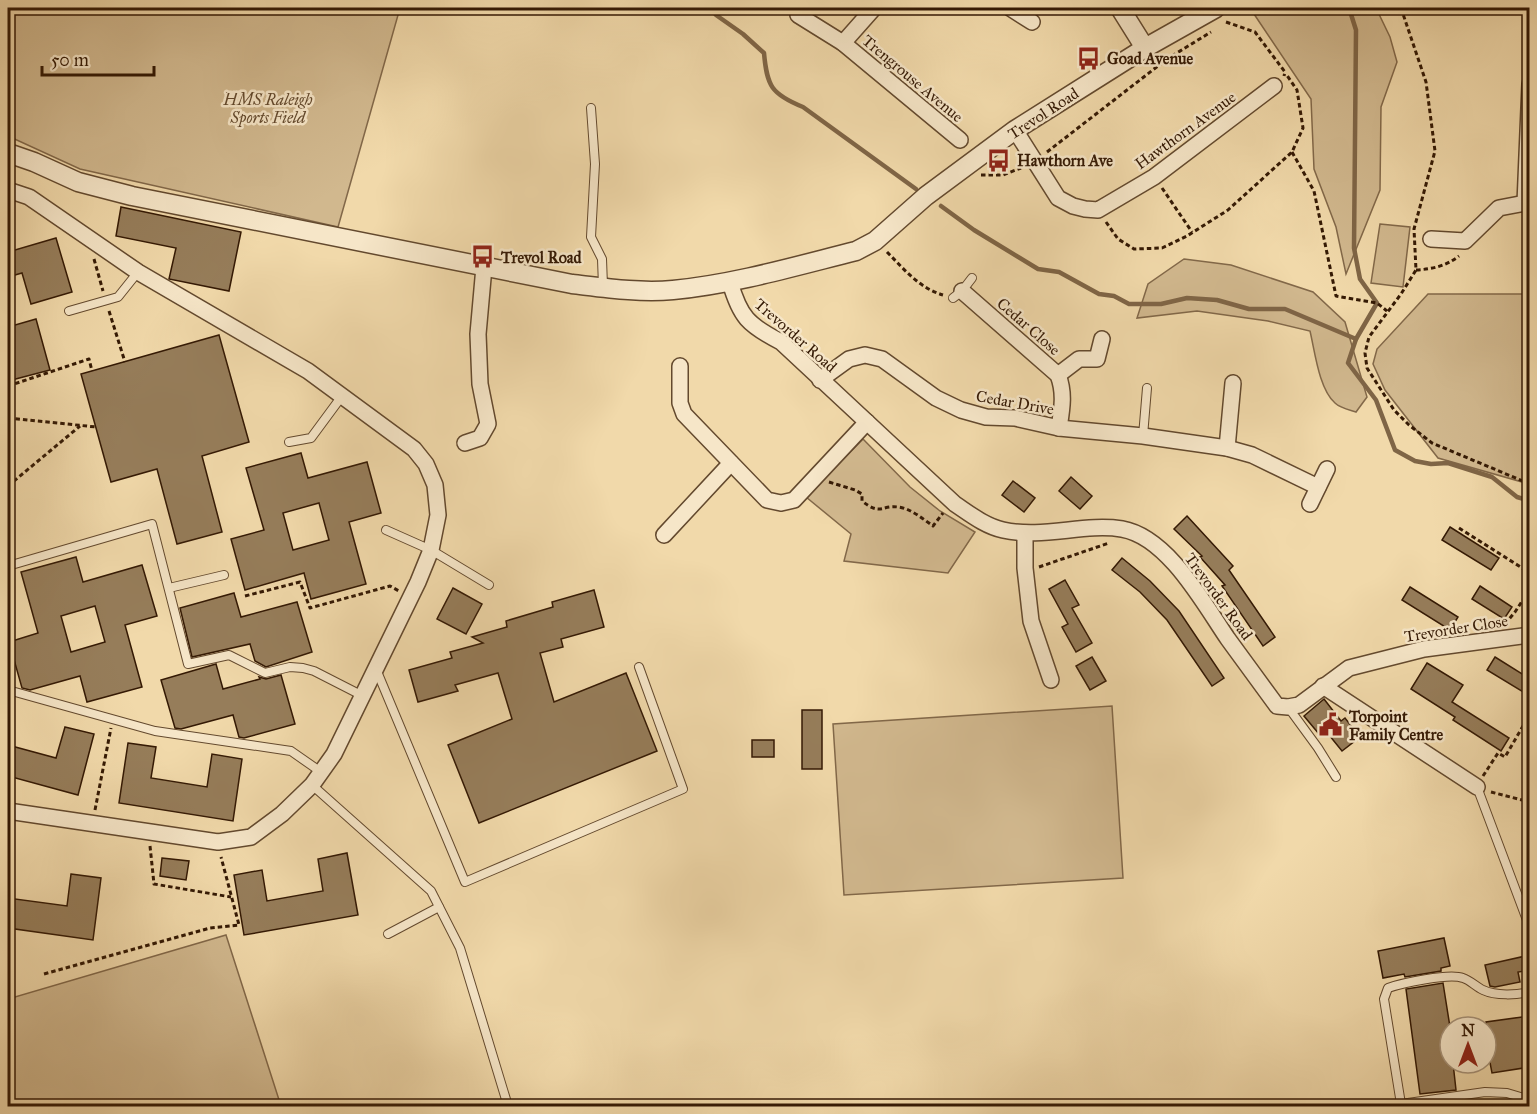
<svg xmlns="http://www.w3.org/2000/svg" width="1537" height="1114" font-family="'IM FELL Great Primer',serif">
  <rect width="100%" height="100%" fill="#f1d9aa"/>
  <filter id="stains"><feTurbulence type="fractalNoise" baseFrequency=".00333" numOctaves="4"/><feColorMatrix values="0 0 0 0 .2 0 0 0 0 .09 0 0 0 0 .02 0 0 0 .5 -.17"/></filter>
  <radialGradient id="worn" r=".72"><stop offset=".6" stop-color="#630" stop-opacity="0"/><stop offset="1" stop-color="#630" stop-opacity=".3"/></radialGradient>
  <g fill="#d1b88e" stroke="#826849" stroke-width="1.5">
    <path d="M8,8H400L338,227L80,169L8,136Z"/>
    <path d="M1260,8H1376L1390,37L1397,62L1381,107L1380,190L1346,274L1336,227L1314,169L1311,99L1254,14Z"/>
    <path d="M1380,224L1410,227L1403,287L1371,283Z"/>
    <path d="M1184,259L1231,265L1313,292L1345,322L1367,397L1356,412C1350,410 1340,408 1335,403C1319,389 1315,352 1310,331L1268,321L1197,311L1137,318L1148,284Z"/>
    <path d="M1428,294H1529V484L1438,458L1385,390L1373,364L1377,349Z"/>
    <path d="M863,439L910,487L940,511L975,532L948,573L844,561L851,534L806,497Z"/>
    <path d="M1112,706L1123,878L844,895L833,724Z"/>
    <path d="M226,935L281,1106H8V999Z"/>
  </g>
  <g fill="none" stroke-linecap="round" stroke-linejoin="round">
    <g stroke="#7f6546" stroke-width="4.5">
      <path d="M711,8L716,15L743,34L764,53C767,86 771,94 803,107L916,189"/>
      <path d="M1349,8L1356,30L1354,248L1360,279L1377,303L1356,339"/>
      <path d="M941,206L974,230L1038,269L1059,272L1099,294L1114,296L1129,304H1161L1187,298L1217,300L1249,309H1285L1356,339L1348,363L1376,400L1395,450L1415,461L1431,464L1448,463L1492,477L1517,497L1530,501"/>
    </g>
  </g>
  <g fill="#967d5a" stroke="#341904" stroke-width="1.5" fill-rule="evenodd">
    <path d="M121,207L241,232L229,291L169,279L176,248L116,236Z"/>
    <path d="M56,238L72,292L31,304L22,273L8,277V252Z"/>
    <path d="M36,319L50,370L8,381V327Z"/>
    <path d="M219,335L249,442L202,456L222,532L177,544L157,469L111,482L81,374Z"/>
    <path d="M301,453L308,478L367,462L381,513L349,522L366,584L311,599L304,573L245,590L231,539L264,530L246,468ZM319,503L329,540L293,550L283,513Z"/>
    <path d="M1071,477L1092,496L1080,509L1059,491Z"/>
    <path d="M1013,481L1035,498L1024,512L1002,495Z"/>
    <path d="M1187,516L1233,566L1229,570L1275,637L1263,646L1222,586L1225,585L1200,557L1202,556L1174,529Z"/>
    <path d="M1450,527L1499,558L1491,570L1442,540Z"/>
    <path d="M76,557L83,582L142,565L157,616L125,625L142,687L87,702L80,676L30,690L22,688L9,642L38,633L21,572ZM95,606L105,642L71,652L61,616Z"/>
    <path d="M1122,558L1150,581L1179,611L1224,678L1212,686L1167,620L1140,592L1112,570Z"/>
    <path d="M1065,580L1079,605L1072,608L1092,643L1076,652L1062,627L1068,624L1049,589Z"/>
    <path d="M1480,586L1512,607L1504,619L1472,599Z"/>
    <path d="M1410,587L1458,617L1450,630L1402,600Z"/>
    <path d="M453,588L482,604L466,634L437,619Z"/>
    <path d="M594,590L604,627L561,639L563,647L540,653L554,702L626,673L657,751L479,823L448,745L512,719L498,673L455,685L458,691L418,702L409,670L452,658L450,652L483,643L472,637L507,627L506,621L553,607L552,602Z"/>
    <path d="M234,593L241,617L297,602L312,652L266,667L255,661L250,644L192,657L180,608Z"/>
    <path d="M1092,657L1106,681L1090,690L1076,666Z"/>
    <path d="M1495,657L1530,679V696L1487,670Z"/>
    <path d="M1427,663L1463,685L1452,702L1509,738L1501,751L1453,720L1455,717L1411,689Z"/>
    <path d="M216,664L223,689L260,679L259,677L266,679L281,675L295,724L244,738L239,737L233,715L181,729L175,728L161,680Z"/>
    <path d="M1324,699L1341,721L1345,718L1360,737L1342,751L1325,730L1319,734L1304,716Z"/>
    <rect x="802" y="710" width="20" height="59"/>
    <path d="M65,727L94,734L78,795L8,776V745L56,758Z"/>
    <rect x="752" y="740" width="22" height="17"/>
    <path d="M128,743L156,747L151,778L207,787L212,754L242,759L233,821L119,803Z"/>
    <path d="M347,853L358,915L244,935L234,875L262,870L267,901L323,891L318,859Z"/>
    <path d="M162,858L189,861L186,880L160,876Z"/>
    <path d="M71,874L101,878L93,940L8,928V898L67,906Z"/>
    <path d="M1444,938L1450,966L1441,968V971L1405,977L1404,974L1383,978L1378,951Z"/>
    <path d="M1530,955V970L1518,972L1520,982L1495,987L1490,986L1485,965Z"/>
    <path d="M1443,983L1450,1027V1063H1453L1456,1090L1420,1094L1406,989Z"/>
    <path d="M1529,1016L1530,1067L1492,1073L1486,1042V1022Z"/>
  </g>
  <g fill="none" stroke-linecap="round" stroke-linejoin="round">
    <defs>
      <g id="service">
        <path d="M591,108L595,164L591,237L602,259L603,286"/>
        <path d="M953,298L962,291L972,278"/>
        <path d="M69,311L118,297L138,272"/>
        <path d="M1143,436L1147,388"/>
        <path d="M289,442L311,438L342,396"/>
        <path d="M386,530L431,550L489,585"/>
        <path d="M8,566L152,524L188,664L229,655L265,673L290,667L303,668L314,671L363,696"/>
        <path d="M169,588L224,575"/>
        <path d="M376,669L465,882L683,789L639,667"/>
        <path d="M8,690L155,731L291,751L321,772"/>
        <path d="M1288,707L1318,748L1336,777"/>
        <path d="M312,785L431,891L460,948L508,1106"/>
        <path d="M1477,787L1530,928"/>
        <path d="M388,934L439,907"/>
        <path d="M1401,1104L1485,1092L1507,1093L1530,1100"/>
        <path d="M1387,1106L1401,1104L1384,999L1388,988C1402,983 1449,973 1463,978C1470,980 1476,987 1483,990C1496,996 1516,995 1530,992"/>
      </g>
      <g id="minor">
        <path d="M1010,8L1032,22"/>
        <path d="M798,15L843,43L960,140"/>
        <path d="M843,43L874,8"/>
        <path d="M1530,84L1525,203H1530"/>
        <path d="M1015,130L1058,198L1073,206L1085,209L1098,210L1154,177L1274,86"/>
        <path d="M8,190L29,197L138,272L308,371L414,449L426,464L435,485L438,515L431,550L418,582L334,754L312,785L282,814L251,837L218,842L8,811"/>
        <path d="M1431,239L1465,241L1499,208L1525,203"/>
        <path d="M730,282C740,317 748,325 781,342L955,504C970,514 985,526 1003,530C1043,539 1083,523 1122,529C1168,537 1204,604 1228,639C1244,661 1261,684 1277,706L1288,707L1299,705L1349,668L1424,649L1530,635"/>
        <path d="M962,291L1058,375C1065,393 1062,409 1059,428"/>
        <path d="M680,366V403L684,414L767,500L781,503L794,500L867,422"/>
        <path d="M1058,375L1079,359H1097L1102,339"/>
        <path d="M820,380L849,359L865,355L882,359L936,398L961,410L986,417L1015,418L1059,428L1143,436L1227,448L1252,455L1318,487"/>
        <path d="M465,443L480,438L488,424L480,384L478,334L484,267"/>
        <path d="M1227,448L1233,383"/>
        <path d="M1310,504L1327,469"/>
        <path d="M1025,533V568L1031,621L1051,680"/>
        <path d="M664,535L731,463"/>
        <path d="M1323,686L1477,787"/>
      </g>
      <g id="tertiary">
        <path d="M1120,8L1145,48"/>
        <path d="M8,153L34,162L78,182L132,196L572,284C606,288 639,293 673,290C735,284 796,266 856,251L875,241L926,196L1015,130L1145,48L1216,8"/>
      </g>
    </defs>
    <use href="#service" stroke="#63492e" stroke-width="10"/>
    <use href="#minor" stroke="#63492e" stroke-width="18"/>
    <use href="#tertiary" stroke="#63492e" stroke-width="21"/>
    <g stroke="#341904" stroke-width="3" stroke-dasharray="4.5 3" stroke-linecap="butt">
      <path d="M1401,8L1426,82L1435,151L1414,229L1416,270L1401,294L1369,337L1365,353L1367,368L1394,410L1409,425L1432,443L1530,484"/>
      <path d="M1226,22L1255,32L1285,72L1284,76"/>
      <path d="M1047,152L1167,59L1211,32"/>
      <path d="M1292,152L1314,191L1336,296L1377,303L1387,311"/>
      <path d="M981,175H1003L1021,168"/>
      <path d="M1162,188L1192,232"/>
      <path d="M1106,222L1118,239L1134,249L1162,248L1187,236L1228,210L1292,152L1303,128L1297,90L1286,74"/>
      <path d="M887,252C904,269 919,288 943,295"/>
      <path d="M94,259L103,291"/>
      <path d="M1416,270C1433,269 1446,266 1459,256"/>
      <path d="M109,311L125,362"/>
      <path d="M8,386L89,359L92,371"/>
      <path d="M8,418L96,427"/>
      <path d="M829,482L855,490L862,494V501C881,516 881,505 898,507C910,508 923,519 933,526L943,513"/>
      <path d="M8,486L80,426"/>
      <path d="M1459,528L1530,573"/>
      <path d="M1039,567L1109,543"/>
      <path d="M245,596L300,582L310,608L390,586L399,591"/>
      <path d="M1505,624L1515,612L1530,589"/>
      <path d="M1483,776L1498,753L1505,757L1530,714"/>
      <path d="M1491,792L1530,802"/>
      <path d="M95,810L111,728"/>
      <path d="M150,846L154,884L231,897"/>
      <path d="M44,974L210,928L239,925L221,857"/>
    </g>
    <use href="#service" stroke="#f6e6c8" stroke-width="8"/>
    <use href="#minor" stroke="#f6e6c8" stroke-width="15"/>
    <use href="#tertiary" stroke="#f6e6c8" stroke-width="18"/>
  </g>
  <defs>
    <symbol id="bus-bare" viewBox="-9 -9 18 18"><path d="M-5-6H5V4H4V6H2V4H-2V6H-4V4H-5ZM-3.5-4V0h7V-4ZM-3.5 1.2v1.5H-2V1.2ZM2 1.2v1.5H3.5V1.2Z" fill="#8f2418" stroke="#f6e6c8" stroke-width="2.5" paint-order="stroke"/></symbol>
    <symbol id="civic-bare" viewBox="-9 -9 18 18"><path d="M-.6-6.5H3V-4.5H.6V-3L4-1V1h2V6H-6V1h2V-1L-.6-3ZM-1.2 2.5V6h2.4V2.5Z" fill="#8f2418" stroke="#f6e6c8" stroke-width="2.5" paint-order="stroke"/></symbol>
  </defs>
  <g fill-rule="evenodd">
    <use href="#bus-bare" x="1072" y="42" width="33" height="33"/>
    <use href="#bus-bare" x="982" y="144" width="33" height="33"/>
    <use href="#bus-bare" x="466" y="240" width="33" height="33"/>
    <use href="#civic-bare" x="1314" y="708" width="33" height="33"/>
  </g>
  <g text-anchor="middle" stroke-width="5" stroke-linejoin="round" paint-order="stroke">
    <g font-size="16" font-weight="bold" fill="#341904" stroke="#f6e6c8" text-anchor="start">
      <text x="1107" y="64">Goad Avenue</text>
      <text x="1017" y="166">Hawthorn Ave</text>
      <text x="501" y="263">Trevol Road</text>
      <text x="1349" y="722">Torpoint<tspan x="1349" dy="18">Family Centre</tspan></text>
    </g>
    <g font-size="16" fill="#341904" stroke="#f6e6c8">
      <text transform="translate(913 78) rotate(40)" y="6">Trengrouse Avenue</text>
      <text transform="translate(1043 113) rotate(-33)" y="6">Trevol Road</text>
      <text transform="translate(1185 130) rotate(-36)" y="6">Hawthorn Avenue</text>
      <text transform="translate(1029 326) rotate(41)" y="6">Cedar Close</text>
      <text transform="translate(796 335) rotate(41)" y="6">Trevorder Road</text>
      <text transform="translate(1015 402) rotate(10)" y="6">Cedar Drive</text>
      <text transform="translate(1219 596) rotate(54)" y="6">Trevorder Road</text>
      <text transform="translate(1456 628) rotate(-9)" y="6">Trevorder Close</text>
    </g>
    <g font-size="16" font-style="italic" fill="#63492d" stroke="#f6e6c8">
      <text x="268" y="105">HMS Raleigh<tspan x="268" dy="18">Sports Field</tspan></text>
    </g>
  </g>
  <rect width="1537" height="1114" fill="none" stroke="#f1d9aa" stroke-width="30"/>
  <rect x="9" y="9" width="1519" height="1096" fill="none" stroke="#341904" stroke-width="3"/>
  <rect x="15" y="15" width="1507" height="1084" fill="none" stroke="#341904" stroke-width="1.5"/>
  <g transform="translate(1468 1045)"><circle r="28" fill="#f6e6c8" stroke="#a8947a" stroke-width="1.5"/>
  <path d="M0-4.5L10 22L0 15L-10 22Z" fill="#8f2418"/>
  <text y="-9" font-size="16" font-weight="bold" text-anchor="middle" fill="#341904">N</text>
  </g>
  <path d="M42 66v9h112v-9" fill="none" stroke="#341904" stroke-width="3"/>
  <text x="51" y="66" font-size="18" fill="#341904" stroke="#f6e6c8" stroke-width="4.5" paint-order="stroke">50 m</text>
  <rect width="100%" height="100%" filter="url(#stains)"/>
  <rect width="100%" height="100%" fill="url(#worn)"/>
</svg>
